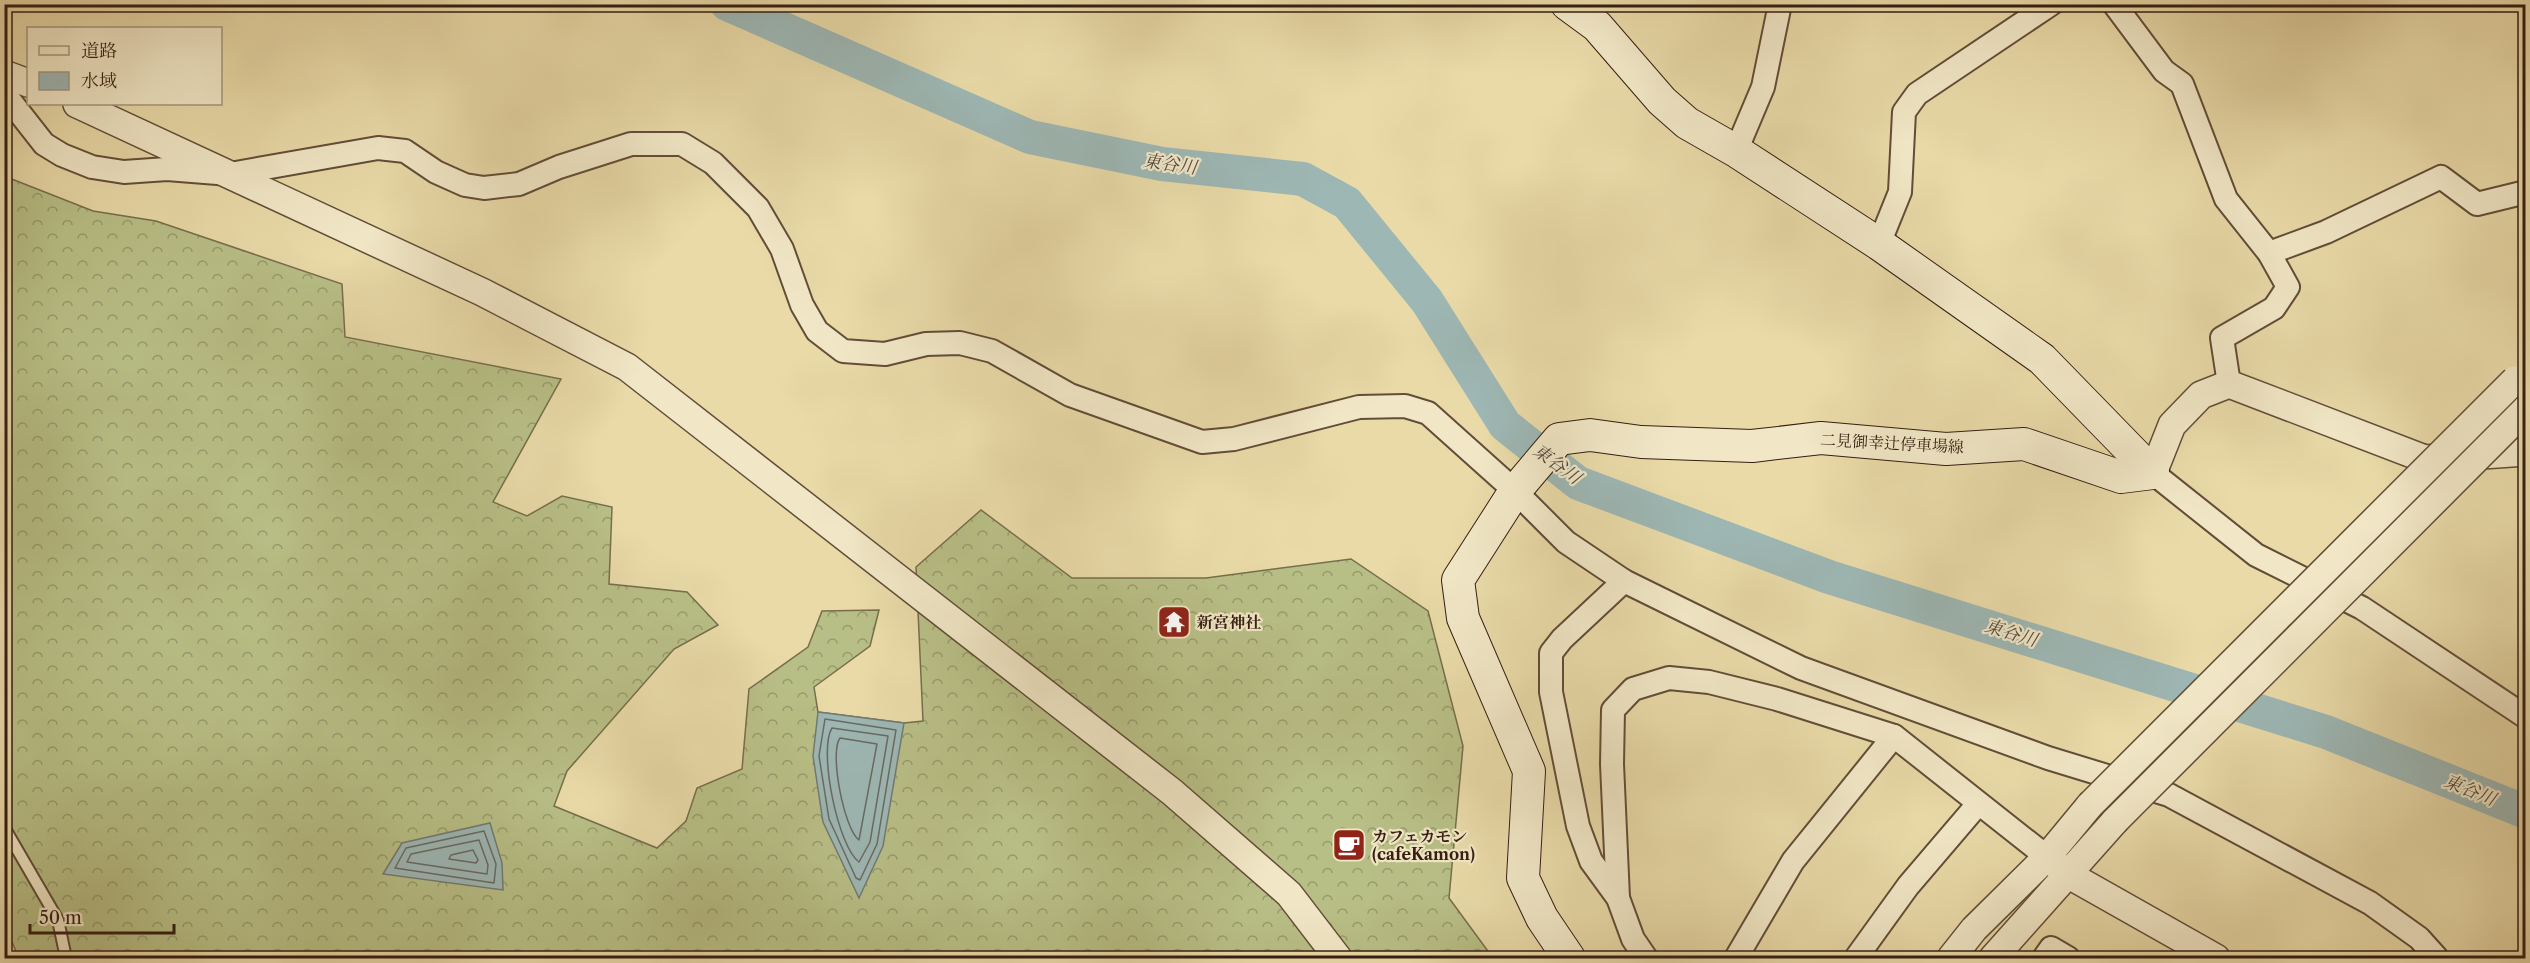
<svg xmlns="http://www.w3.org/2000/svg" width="2530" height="963" font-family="'Libre Caslon Text','Noto Serif JP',serif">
  <defs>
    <pattern id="forest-crowns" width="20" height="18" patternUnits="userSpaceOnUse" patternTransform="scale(1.5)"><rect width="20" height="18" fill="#b8bf86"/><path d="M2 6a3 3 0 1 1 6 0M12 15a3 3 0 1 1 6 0" fill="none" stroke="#969b6c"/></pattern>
  </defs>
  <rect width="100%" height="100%" fill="#e9daa8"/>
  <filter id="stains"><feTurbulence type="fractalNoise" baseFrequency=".00333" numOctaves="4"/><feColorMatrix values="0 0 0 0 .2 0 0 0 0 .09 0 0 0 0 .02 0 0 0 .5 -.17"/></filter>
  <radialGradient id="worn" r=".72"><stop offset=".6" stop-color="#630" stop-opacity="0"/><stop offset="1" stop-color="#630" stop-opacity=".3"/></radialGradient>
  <path fill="url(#forest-crowns)" stroke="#766e4c" stroke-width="1.5" d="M4,176L93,211L156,221L342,284L345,337L561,379L493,502L527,516L562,496L612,507L609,584L687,592L718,625L674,649L567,771L554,806L657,848L686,821L697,788L742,769L749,689L808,647L822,611L879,610L870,646L814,687L818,712L904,723L923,721L916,567L981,510L1072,578H1206L1351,559L1428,611L1463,746L1449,898L1493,958H19L4,924Z"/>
  <g fill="#9db7b4" stroke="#737a73" stroke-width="1.5">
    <path d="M818,712L904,723L883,846L859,898L823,822L813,756Z"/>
    <path d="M490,823L502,863L503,890L383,874L402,843Z"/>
  </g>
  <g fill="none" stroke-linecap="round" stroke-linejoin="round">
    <g stroke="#696a63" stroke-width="1.5">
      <path d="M825,719L896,730L877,844L860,880L856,878L829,819L819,756Z"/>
      <path d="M832,728L888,736L870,842L859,862C838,847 818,750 832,728Z"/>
      <path d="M840,738L877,744L859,840C844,829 829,752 840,738Z"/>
      <path d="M484,831L496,864L494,883L395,868L406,848Z"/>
      <path d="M479,840L488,865L487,874L407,862L411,854Z"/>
      <path d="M473,850L478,860L476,863L449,859L451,855Z"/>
    </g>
    <path stroke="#9db7b4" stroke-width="34" d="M727,4L1030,137L1162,164L1303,179L1347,203L1427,301L1505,425L1578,483L1829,577L2326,732L2526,812"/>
    <defs>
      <path id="service" d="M4,827L58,920L66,958"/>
      <g id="minor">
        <path d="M2114,4L2164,71L2182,84L2226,199L2269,253L2288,287L2274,308L2222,338L2229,384"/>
        <path d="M4,93L44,144L62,155L92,167L124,172L167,169L230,174L378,148L405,151L436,172L465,185L484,188L519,184L559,167L631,144H682L713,163L758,208L782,249L802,305L817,331L843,351L885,354L926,344L960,343L992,351L1070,395L1202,442L1234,439L1359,407L1405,406L1428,413L1515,491L1566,542L1624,581L1801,668L2048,758L2169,795L2370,903L2419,938L2437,958"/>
        <path d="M1736,151L1763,87L1780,4"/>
        <path d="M1879,244L1900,192L1904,112L1917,94L2051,4"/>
        <path d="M2269,253L2326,232L2441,177L2477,204L2526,192"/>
        <path d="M2153,473L2256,555L2362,608L2526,717"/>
        <path d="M1624,581L1562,639L1551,653V692L1578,826L1591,861L1618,898L1633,939L1646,958"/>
        <path d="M1618,898L1612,764L1613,710L1633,689L1669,678L1709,682L1777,699L1894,736L2047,857"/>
        <path d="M1736,958L1793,861L1894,736"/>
        <path d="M1856,958L1908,886L1978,804"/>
        <path d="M2044,958L2051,948L2068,958"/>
      </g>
      <g id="tertiary">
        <path d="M4,74L28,83"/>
        <path d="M77,104L482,292L627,367L1172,792L1289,894L1338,958"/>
        <path d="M2153,473L2172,425L2201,395L2229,384L2425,459L2526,452"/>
        <path d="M2047,857L2069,875L2216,958"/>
        <path d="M1951,958L1974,929L2047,857L2090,805"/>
        <path d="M1993,958L2115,821"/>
      </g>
      <g id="secondary">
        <path d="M1567,4L1597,26L1662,101L1687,123L1736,151L1879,244L2042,359L2153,473"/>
        <path d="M1569,958L1542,918L1523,878L1529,771L1463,618L1458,580L1515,491L1559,439L1590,435L1641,442L1752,446L1821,438L1946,449L2024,444L2121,477L2153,473"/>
      </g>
    </defs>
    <use href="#service" stroke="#624d38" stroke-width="14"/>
    <use href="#minor" stroke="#624d38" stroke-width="26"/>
    <use href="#tertiary" stroke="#624d38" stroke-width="30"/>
    <use href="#secondary" stroke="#351e12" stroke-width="34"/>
    <use href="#service" stroke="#f1e7c6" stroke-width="10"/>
    <use href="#minor" stroke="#f1e7c6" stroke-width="22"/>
    <use href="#tertiary" stroke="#f1e7c6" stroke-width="27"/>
    <use href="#secondary" stroke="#f1e7c6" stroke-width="32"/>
    <defs>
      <g id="tertiary-bridge">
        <path d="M2090,805L2515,380"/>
        <path d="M2115,821L2526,409"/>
      </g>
    </defs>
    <use href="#tertiary-bridge" stroke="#624d38" stroke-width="30" stroke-linecap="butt"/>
    <use href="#tertiary-bridge" stroke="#f1e7c6" stroke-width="27"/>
  </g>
  <defs>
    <symbol id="temple-square" viewBox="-11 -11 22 22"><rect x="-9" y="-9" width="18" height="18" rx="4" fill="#8f2418" stroke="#f1e7c6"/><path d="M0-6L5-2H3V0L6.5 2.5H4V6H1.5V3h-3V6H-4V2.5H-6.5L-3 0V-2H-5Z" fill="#fff"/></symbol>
    <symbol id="cafe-square" viewBox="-11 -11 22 22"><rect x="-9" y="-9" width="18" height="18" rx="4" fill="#8f2418" stroke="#f1e7c6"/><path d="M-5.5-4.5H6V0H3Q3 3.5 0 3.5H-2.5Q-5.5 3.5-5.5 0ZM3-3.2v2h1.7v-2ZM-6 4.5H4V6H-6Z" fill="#fff"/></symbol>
  </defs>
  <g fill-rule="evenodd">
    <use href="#temple-square" x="1155" y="603" width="38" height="38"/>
    <use href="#cafe-square" x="1330" y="826" width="38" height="38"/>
  </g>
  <g text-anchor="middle" stroke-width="4.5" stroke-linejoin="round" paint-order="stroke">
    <g font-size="16" fill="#351e12" stroke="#f1e7c6">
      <text transform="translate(1892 443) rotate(3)" y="6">二見御幸辻停車場線</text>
    </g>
    <g font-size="16" font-weight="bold" fill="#351e12" stroke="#f1e7c6" text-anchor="start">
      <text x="1197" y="628">新宮神社</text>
      <text x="1372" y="842">カフェカモン<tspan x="1372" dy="18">(cafeKamon)</tspan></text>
    </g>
    <g font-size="18" font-style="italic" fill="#544c43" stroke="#f1e7c6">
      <text transform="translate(1170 164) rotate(8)" y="6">東谷川</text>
      <text transform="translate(1557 464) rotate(36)" y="6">東谷川</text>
      <text transform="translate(2011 633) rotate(17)" y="6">東谷川</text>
      <text transform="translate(2470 790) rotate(22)" y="6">東谷川</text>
    </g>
  </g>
  <rect width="2530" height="963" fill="none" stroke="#e9daa8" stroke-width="24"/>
  <rect x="6" y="6" width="2518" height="951" fill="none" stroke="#351e12" stroke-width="3"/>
  <rect x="12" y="12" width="2506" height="939" fill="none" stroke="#351e12" stroke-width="1.5"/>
  <rect x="27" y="27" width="195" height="78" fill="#f1e7c6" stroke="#a6977e" stroke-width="1.5"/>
  <rect x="39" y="46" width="30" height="9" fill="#f1e7c6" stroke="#a6977e" stroke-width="1.5"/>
  <text x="81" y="57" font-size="18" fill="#351e12">道路</text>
  <rect x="39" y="72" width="30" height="18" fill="#9db7b4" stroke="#a6977e" stroke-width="1.5"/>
  <text x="81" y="87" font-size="18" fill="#351e12">水域</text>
  <path d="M30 924v9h144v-9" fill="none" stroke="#351e12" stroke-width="3"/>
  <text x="39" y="924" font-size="18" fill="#351e12" stroke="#f1e7c6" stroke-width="4.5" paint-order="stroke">50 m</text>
  <rect width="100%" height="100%" filter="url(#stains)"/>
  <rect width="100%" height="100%" fill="url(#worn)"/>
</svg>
